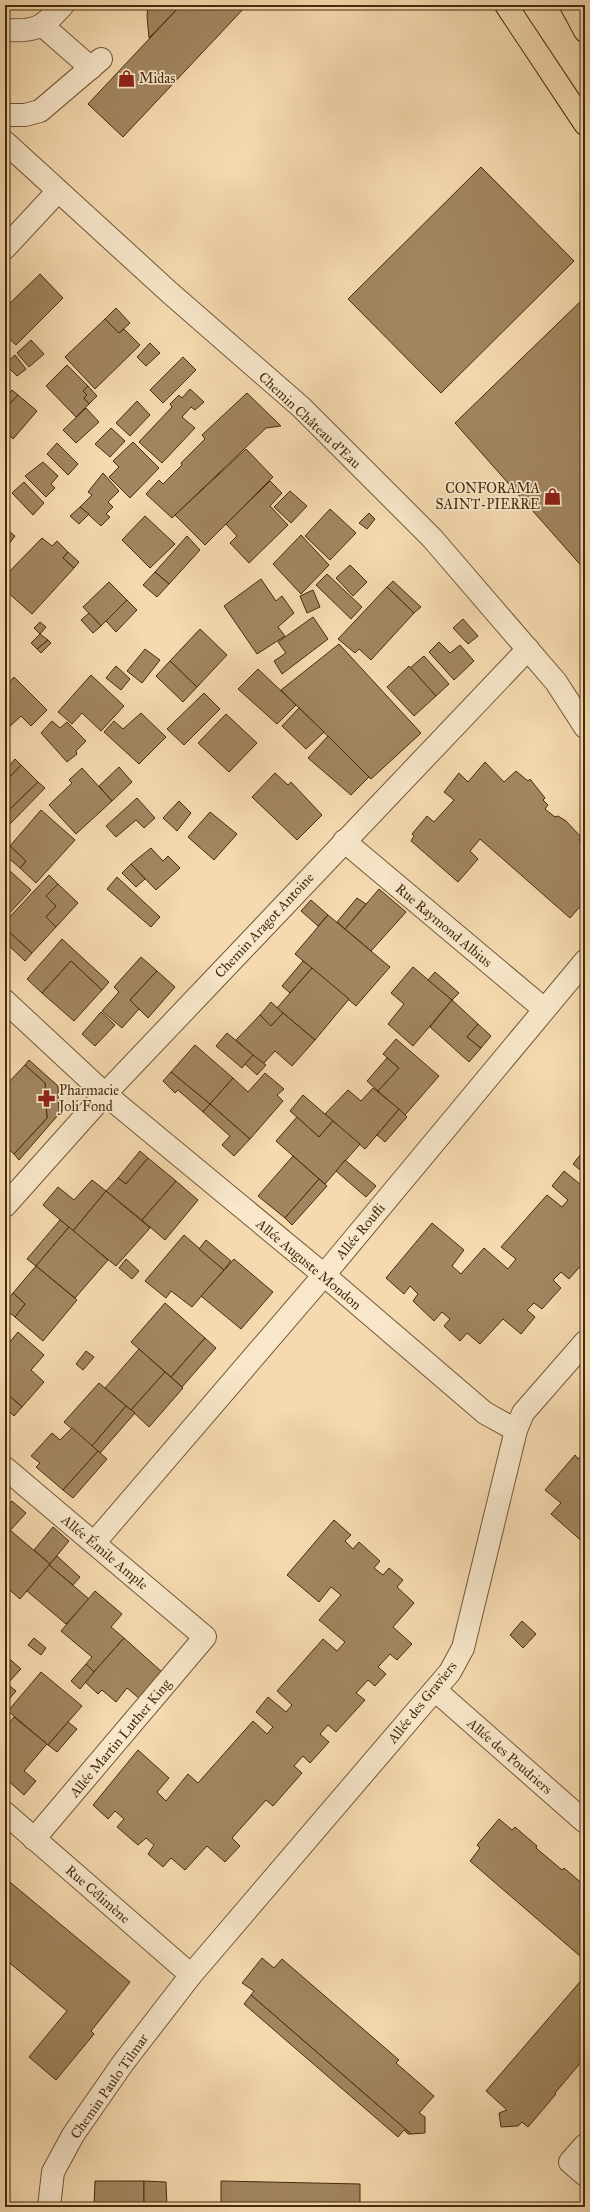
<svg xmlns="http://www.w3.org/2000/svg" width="590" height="2212" font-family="'IM FELL Great Primer',serif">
  <rect width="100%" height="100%" fill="#f5daaf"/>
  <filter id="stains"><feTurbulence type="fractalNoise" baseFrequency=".005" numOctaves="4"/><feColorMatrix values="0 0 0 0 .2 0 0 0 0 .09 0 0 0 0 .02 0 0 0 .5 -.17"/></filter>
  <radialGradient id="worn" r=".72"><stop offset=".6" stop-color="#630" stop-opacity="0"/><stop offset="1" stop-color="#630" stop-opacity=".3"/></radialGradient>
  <g fill="#a18661" stroke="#462b0d">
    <path d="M148,5H181L149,38L147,16Z"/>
    <path d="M181,5H247L123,137L88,104Z"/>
    <path d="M481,167L574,261L441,393L348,299Z"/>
    <path d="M40,274L63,298L16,345L5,335V308Z"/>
    <path d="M585,297V570L455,423Z"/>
    <path d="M116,308L130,323L119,333L105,319Z"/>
    <path d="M105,319L119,333L124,329L140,345L95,389L65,357Z"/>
    <path d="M31,340L44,354L29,367L17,353Z"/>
    <path d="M150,343L160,353L146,366L137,357Z"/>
    <path d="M15,355L26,369L17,376L5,364Z"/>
    <path d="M183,357L196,370L163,403L150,390Z"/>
    <path d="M67,365L88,386L83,391L87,395L84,398L89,404L76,417L46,386Z"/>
    <path d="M88,386L97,396L89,404L84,398L87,395L83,391Z"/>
    <path d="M190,389L204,402L195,410L191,407L182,417L195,428L162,463L139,442L172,407L170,404L179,395L182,398Z"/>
    <path d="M12,390L18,395L5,409V398Z"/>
    <path d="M247,393L281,426L266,428L172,518L146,494L159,480L163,484L182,465L181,463L205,439L202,435Z"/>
    <path d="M18,395L37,411L13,439L5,431V409Z"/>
    <path d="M137,401L150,415L130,436L116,423Z"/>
    <path d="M86,408L99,422L76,443L63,430Z"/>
    <path d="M111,428L125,441L110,457L95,444Z"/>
    <path d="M133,442L159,468L130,498L109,477L119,467L113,461Z"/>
    <path d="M57,443L78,464L68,475L47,454Z"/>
    <path d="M246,449L273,477L205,545L175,515Z"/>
    <path d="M43,462L58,476L51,484L55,488L46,497L25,476Z"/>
    <path d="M103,473L119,491L108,502L113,507L106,514L110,517L101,526L80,507L92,495L88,492Z"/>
    <path d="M270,481L282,493L270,506L288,525L249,563L230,543L237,536L226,524Z"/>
    <path d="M24,482L44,503L33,515L12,493Z"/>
    <path d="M290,491L307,506L291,523L274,507Z"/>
    <path d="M80,507L89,514L79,524L70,516Z"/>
    <path d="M330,509L356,533L330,560L305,536Z"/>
    <path d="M369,513L375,519L367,529L359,523Z"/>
    <path d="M145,516L175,544L150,568L122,540Z"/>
    <path d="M5,528L15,536L5,549Z"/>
    <path d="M301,535L329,565L301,594L273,564Z"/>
    <path d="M187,536L200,550L169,584L155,572Z"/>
    <path d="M42,538L52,546L57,541L68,552L63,558L74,568L32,614L5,590V576Z"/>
    <path d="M68,552L79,562L74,568L63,558Z"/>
    <path d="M350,565L367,582L353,596L336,578Z"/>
    <path d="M155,572L169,584L157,597L143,585Z"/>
    <path d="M327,574L362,607L351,619L316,585Z"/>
    <path d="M261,579L276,601L282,596L294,613L278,627L285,636L257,654L224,606Z"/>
    <path d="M393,581L421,607L414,613L387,587Z"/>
    <path d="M109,582L127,600L101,626L83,607Z"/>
    <path d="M387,587L414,613L371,660L359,649L355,653L338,639Z"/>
    <path d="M313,590L320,607L307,613L300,596Z"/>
    <path d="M127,600L137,610L116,632L106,621Z"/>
    <path d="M89,613L101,626L93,633L81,620Z"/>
    <path d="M313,617L328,639L282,674L274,661L286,653L278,642Z"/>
    <path d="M463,619L478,636L468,644L453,628Z"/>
    <path d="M40,622L46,627L40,634L34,628Z"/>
    <path d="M200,629L227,655L197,687L170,661Z"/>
    <path d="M40,634L48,640L37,649L31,643Z"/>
    <path d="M48,640L51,643L41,653L37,649Z"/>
    <path d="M439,642L450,653L460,645L474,661L454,680L429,652Z"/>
    <path d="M339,644L421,733L371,779L281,690Z"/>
    <path d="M145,649L160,660L142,683L127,671Z"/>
    <path d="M424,656L449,684L436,696L410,668Z"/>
    <path d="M170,661L197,687L183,702L156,676Z"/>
    <path d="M116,666L130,679L121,690L106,678Z"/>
    <path d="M409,666L436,696L414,716L387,687Z"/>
    <path d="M258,669L296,705L277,724L238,689Z"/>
    <path d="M91,675L124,706L101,731L82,713L72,724L58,712Z"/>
    <path d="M14,677L47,710L31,726L21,716L8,728L5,725V687Z"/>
    <path d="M204,693L220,709L184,745L167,729Z"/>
    <path d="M299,708L324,732L306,749L282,726Z"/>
    <path d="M141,713L166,737L139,764L104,732L114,721L123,729Z"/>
    <path d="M226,714L257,743L229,772L198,743Z"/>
    <path d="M52,721L60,728L67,722L86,741L76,751L77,754L67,762L41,733Z"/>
    <path d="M328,736L369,777L351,795L308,758Z"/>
    <path d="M15,759L21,765L5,782V771Z"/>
    <path d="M485,762L504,782L516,771L528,781L530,779L545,798L543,800L548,805L545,809L555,817L558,816L566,821L581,837L579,840L585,846V901L570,918L480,839L470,851L478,859L458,882L411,841L414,836L412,834L427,816L434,822L454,800L444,792L459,773L468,782Z"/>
    <path d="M21,765L38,782L6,813L5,782Z"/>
    <path d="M119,767L132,782L112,801L99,786Z"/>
    <path d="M82,768L112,801L76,834L49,805L72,783L69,780Z"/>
    <path d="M275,773L288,785L291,782L322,815L297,840L252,797Z"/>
    <path d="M38,782L45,788L10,824L5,820V812L6,813Z"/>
    <path d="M137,798L155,818L144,828L136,820L116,837L106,826Z"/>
    <path d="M179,801L191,813L177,831L163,818Z"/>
    <path d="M41,810L75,840L36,883L20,868L26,861L10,846Z"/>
    <path d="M210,812L237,834L214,860L188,837Z"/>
    <path d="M10,846L26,861L20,868L5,855V851Z"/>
    <path d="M151,848L163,861L168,856L180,868L156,890L131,864Z"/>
    <path d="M131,864L145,879L136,887L122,873Z"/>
    <path d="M10,871L31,890L5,918V877Z"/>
    <path d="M49,875L58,884L46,896L56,906L46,917L56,927L32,953L5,928V922Z"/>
    <path d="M117,877L160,917L151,927L107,889Z"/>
    <path d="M58,884L78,903L56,927L46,917L56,906L46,896Z"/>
    <path d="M379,889L406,912L371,951L345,929Z"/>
    <path d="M357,898L366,904L345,929L337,922Z"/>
    <path d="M311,900L328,915L318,926L301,911Z"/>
    <path d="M328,915L390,967L356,1006L295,954Z"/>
    <path d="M5,928L32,953L25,961L5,942Z"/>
    <path d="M62,939L109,982L102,990L71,961L42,993L27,979Z"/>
    <path d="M141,957L157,971L130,1000L139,1009L122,1028L102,1011L119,992L114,987Z"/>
    <path d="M71,961L102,990L74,1021L42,993Z"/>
    <path d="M303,961L312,968L290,993L282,986Z"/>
    <path d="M413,967L452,1000L413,1046L388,1024L404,1004L391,993Z"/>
    <path d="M312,968L349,999L315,1040L277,1008Z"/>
    <path d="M157,971L175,987L148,1018L130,1000Z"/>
    <path d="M435,972L459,993L452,1000L428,980Z"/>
    <path d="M452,1000L478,1024L467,1037L481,1048L469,1062L430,1027Z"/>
    <path d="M271,1002L283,1013L271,1026L260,1015Z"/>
    <path d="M101,1012L115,1025L95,1046L82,1034Z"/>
    <path d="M283,1013L315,1040L292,1066L275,1051L263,1064L236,1040L260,1015L271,1026Z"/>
    <path d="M478,1024L491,1036L481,1048L467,1037Z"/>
    <path d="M227,1033L253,1055L242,1068L216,1046Z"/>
    <path d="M396,1039L439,1076L405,1115L378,1091L399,1068L383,1054Z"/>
    <path d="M195,1045L233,1078L210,1104L171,1072Z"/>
    <path d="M253,1055L266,1065L257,1075L245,1064Z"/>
    <path d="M387,1058L399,1068L378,1091L367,1081Z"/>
    <path d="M29,1060L58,1086L59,1114L19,1160L14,1154L47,1118L45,1083L25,1065Z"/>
    <path d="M25,1065L45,1083L47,1118L14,1154L5,1146V1086Z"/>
    <path d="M171,1072L210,1104L203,1112L178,1090L175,1093L163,1081Z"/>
    <path d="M265,1073L284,1089L277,1095L283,1101L250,1139L210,1104L233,1078L248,1092Z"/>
    <path d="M373,1088L399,1109L365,1149L325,1114L348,1090L361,1101Z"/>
    <path d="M303,1095L333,1121L319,1137L290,1111Z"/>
    <path d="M210,1104L250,1139L234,1156L222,1145L230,1136L203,1112Z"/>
    <path d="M399,1109L407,1117L385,1142L377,1135Z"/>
    <path d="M297,1117L319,1137L333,1121L360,1144L325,1184L276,1141Z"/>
    <path d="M585,1149V1174L573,1164Z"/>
    <path d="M140,1151L148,1158L126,1184L118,1178Z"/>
    <path d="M293,1156L319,1179L285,1218L258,1196Z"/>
    <path d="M148,1158L176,1181L142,1220L106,1191L118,1178L126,1184Z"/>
    <path d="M345,1160L376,1186L366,1197L336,1171Z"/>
    <path d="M564,1171L581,1185L585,1181V1261L569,1279L561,1272L553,1280L561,1288L542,1309L534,1303L527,1310L535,1317L521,1334L503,1319L480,1344L467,1333L460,1341L444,1326L450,1319L442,1312L434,1321L413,1301L418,1294L410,1286L404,1294L386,1278L432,1223L464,1250L452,1266L461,1274L484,1248L508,1269L516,1259L501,1247L547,1195L562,1207L568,1200L552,1186Z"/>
    <path d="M319,1179L327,1186L292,1225L285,1218Z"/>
    <path d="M92,1180L106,1191L73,1231L43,1205L58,1187L74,1200Z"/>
    <path d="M176,1181L198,1200L165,1240L142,1220Z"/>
    <path d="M106,1191L150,1228L116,1266L73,1231Z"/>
    <path d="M60,1220L69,1227L36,1266L27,1259Z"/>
    <path d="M69,1227L108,1260L75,1298L36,1266Z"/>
    <path d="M184,1235L224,1270L192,1307L171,1291L166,1298L145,1281Z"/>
    <path d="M206,1240L231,1261L224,1270L199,1249Z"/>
    <path d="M126,1259L139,1271L132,1279L119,1268Z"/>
    <path d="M234,1259L273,1292L241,1329L201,1296Z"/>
    <path d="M36,1266L77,1300L43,1341L15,1317L25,1304L13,1293Z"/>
    <path d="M13,1293L25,1304L15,1317L5,1309V1303Z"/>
    <path d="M165,1303L205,1338L171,1377L131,1342Z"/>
    <path d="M18,1332L44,1355L31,1370L44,1382L22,1407L5,1392V1348Z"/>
    <path d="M205,1338L216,1348L182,1387L171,1377Z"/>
    <path d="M139,1349L165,1372L131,1410L105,1388Z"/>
    <path d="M86,1351L94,1357L83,1370L76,1364Z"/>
    <path d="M165,1372L183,1388L149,1427L131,1410Z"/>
    <path d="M99,1383L126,1406L92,1446L64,1422Z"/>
    <path d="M5,1392L22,1407L14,1416L5,1408Z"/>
    <path d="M126,1406L135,1413L100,1453L92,1446Z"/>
    <path d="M72,1428L98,1451L63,1490L36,1467L40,1463L31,1456L52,1433L60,1440Z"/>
    <path d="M98,1451L107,1459L73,1498L63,1490Z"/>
    <path d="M585,1451V1544L551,1514L561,1503L545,1490L575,1455L578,1459Z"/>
    <path d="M12,1501L26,1513L7,1534L5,1532V1509Z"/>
    <path d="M334,1520L351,1535L345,1541L353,1549L359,1542L380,1561L374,1568L383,1575L389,1568L403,1580L397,1587L414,1603L393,1627L412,1644L397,1660L390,1654L378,1667L386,1674L375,1686L368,1680L356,1693L365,1700L336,1732L328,1725L320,1734L329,1742L310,1763L303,1756L294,1766L302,1773L273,1806L266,1800L232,1838L240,1846L225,1862L207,1846L185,1870L171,1858L163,1867L148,1854L154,1845L146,1838L138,1845L117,1827L124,1819L115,1811L108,1819L93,1805L138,1750L169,1778L157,1792L166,1801L188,1774L198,1783L253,1721L267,1734L273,1727L256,1712L268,1697L286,1712L292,1705L277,1691L323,1639L337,1651L345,1642L319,1620L341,1595L331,1587L319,1602L287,1575Z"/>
    <path d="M53,1527L69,1541L50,1564L34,1550Z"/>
    <path d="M11,1531L50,1564L20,1599L5,1586V1537Z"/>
    <path d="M57,1556L80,1577L73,1585L49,1565Z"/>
    <path d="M49,1565L89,1599L66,1624L27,1591Z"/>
    <path d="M95,1591L122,1614L111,1627L124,1638L94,1672L86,1664L92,1657L61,1631Z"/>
    <path d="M522,1621L536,1634L523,1648L510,1635Z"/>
    <path d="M34,1638L46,1648L41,1655L28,1645Z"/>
    <path d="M124,1638L162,1672L140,1699L127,1688L116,1702L102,1690L98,1694L85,1682Z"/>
    <path d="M5,1655L21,1669L7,1684L16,1691L5,1704Z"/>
    <path d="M86,1664L94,1672L80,1689L71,1681Z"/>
    <path d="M41,1672L82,1706L48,1745L8,1711Z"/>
    <path d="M14,1717L47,1744L24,1771L36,1781L24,1795L5,1778V1728Z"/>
    <path d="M68,1722L77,1729L57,1752L48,1745Z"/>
    <path d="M499,1819L512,1830L515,1827L537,1846L536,1848L562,1870L564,1868L585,1886V1950L580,1956L470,1861L480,1848L477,1845Z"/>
    <path d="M5,1878L130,1982L91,2031L94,2034L56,2080L29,2057L67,2011L5,1959Z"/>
    <path d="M262,1958L274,1968L282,1959L399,2060L396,2063L434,2096L419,2113L425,2117V2133L411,2134L251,1995L254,1991L242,1983Z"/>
    <path d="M585,1976V2060H583L555,2093L556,2094L528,2127L522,2122L518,2126L501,2127L499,2113L507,2110L486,2091Z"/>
    <path d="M251,1995L411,2134H408L404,2130L398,2137L244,2004Z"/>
    <path d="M95,2181H144V2207H94Z"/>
    <path d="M144,2181L166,2182L167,2207H144Z"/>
    <path d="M221,2181L360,2184V2207H221Z"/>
  </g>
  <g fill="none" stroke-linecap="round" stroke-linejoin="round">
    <defs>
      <g id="minor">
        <path d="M42,25L91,68"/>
        <path d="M5,30C36,32 42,28 63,5"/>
        <path d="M5,115H25L40,111L101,59"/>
        <path d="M5,142L169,292L301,407L432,538L556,682L585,727"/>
        <path d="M5,248L58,191"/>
        <path d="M344,841L544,1009"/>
        <path d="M5,1001L105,1094L324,1275L485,1413L516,1430"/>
        <path d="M5,1206L105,1094L528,649"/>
        <path d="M5,1468L205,1637L34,1839"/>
        <path d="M94,1543L324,1275L585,961"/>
        <path d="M435,1690L585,1822"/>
        <path d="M5,1813L191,1975"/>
        <path d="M585,2145L570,2162L585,2175"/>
        <path d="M49,2207L53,2172L73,2135L123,2063L191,1975L450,1672L463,1648L516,1430L523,1413L585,1342"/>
      </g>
      <g id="highway">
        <path d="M506,5L585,124"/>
        <path d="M571,5L585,31"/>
      </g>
    </defs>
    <use href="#minor" stroke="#725736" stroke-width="24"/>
    <use href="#highway" stroke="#462b0d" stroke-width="24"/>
    <use href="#minor" stroke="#f8e7cb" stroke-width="22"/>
    <use href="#highway" stroke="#f5daaf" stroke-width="22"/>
  </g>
  <defs>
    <symbol id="shop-bare" viewBox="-9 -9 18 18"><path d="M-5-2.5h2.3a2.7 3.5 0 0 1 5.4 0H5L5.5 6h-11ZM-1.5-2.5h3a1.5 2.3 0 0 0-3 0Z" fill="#8f2418" stroke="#f8e7cb" stroke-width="2.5" paint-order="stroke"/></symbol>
    <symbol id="pharmacy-bare" viewBox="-9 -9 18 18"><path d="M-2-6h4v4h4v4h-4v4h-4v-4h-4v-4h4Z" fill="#8f2418" stroke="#f8e7cb" stroke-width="2.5" paint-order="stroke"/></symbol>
  </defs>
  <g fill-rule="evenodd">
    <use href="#shop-bare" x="114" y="66" width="25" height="25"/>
    <use href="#shop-bare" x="540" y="484" width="25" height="25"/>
    <use href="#pharmacy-bare" x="34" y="1086" width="25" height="25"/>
  </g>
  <g text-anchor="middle" stroke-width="3.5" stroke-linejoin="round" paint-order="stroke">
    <g font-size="14" fill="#462b0d" stroke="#f8e7cb" text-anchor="start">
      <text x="139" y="83">Midas</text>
      <text x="540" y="493" text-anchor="end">CONFORAMA<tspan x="540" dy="16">SAINT-PIERRE</tspan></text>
      <text x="59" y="1095">Pharmacie<tspan x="59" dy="16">Joli Fond</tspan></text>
    </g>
    <g font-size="14" fill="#462b0d" stroke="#f8e7cb">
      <text transform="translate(310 420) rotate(43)" y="5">Chemin Château d'Eau</text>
      <text transform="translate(264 925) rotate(-47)" y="5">Chemin Aragot Antoine</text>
      <text transform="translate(444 925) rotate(40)" y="5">Rue Raymond Albius</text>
      <text transform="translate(360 1231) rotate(-50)" y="5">Allée Roufli</text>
      <text transform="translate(309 1264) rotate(40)" y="5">Allée Auguste Mondon</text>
      <text transform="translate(105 1552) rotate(40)" y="5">Allée Émile Ample</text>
      <text transform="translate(422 1702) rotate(-51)" y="5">Allée des Graviers</text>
      <text transform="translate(120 1738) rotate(-50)" y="5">Allée Martin Luther King</text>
      <text transform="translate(510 1756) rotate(41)" y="5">Allée des Poudriers</text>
      <text transform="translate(98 1894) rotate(41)" y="5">Rue Célimène</text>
      <text transform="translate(109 2086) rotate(-55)" y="5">Chemin Paulo Tilmar</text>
    </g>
  </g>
  <rect width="590" height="2212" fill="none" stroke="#f5daaf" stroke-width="20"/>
  <rect x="6" y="6" width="578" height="2200" fill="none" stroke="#462b0d" stroke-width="2"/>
  <rect x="10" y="10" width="570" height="2192" fill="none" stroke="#462b0d"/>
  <rect width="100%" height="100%" filter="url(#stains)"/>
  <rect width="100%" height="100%" fill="url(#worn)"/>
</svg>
